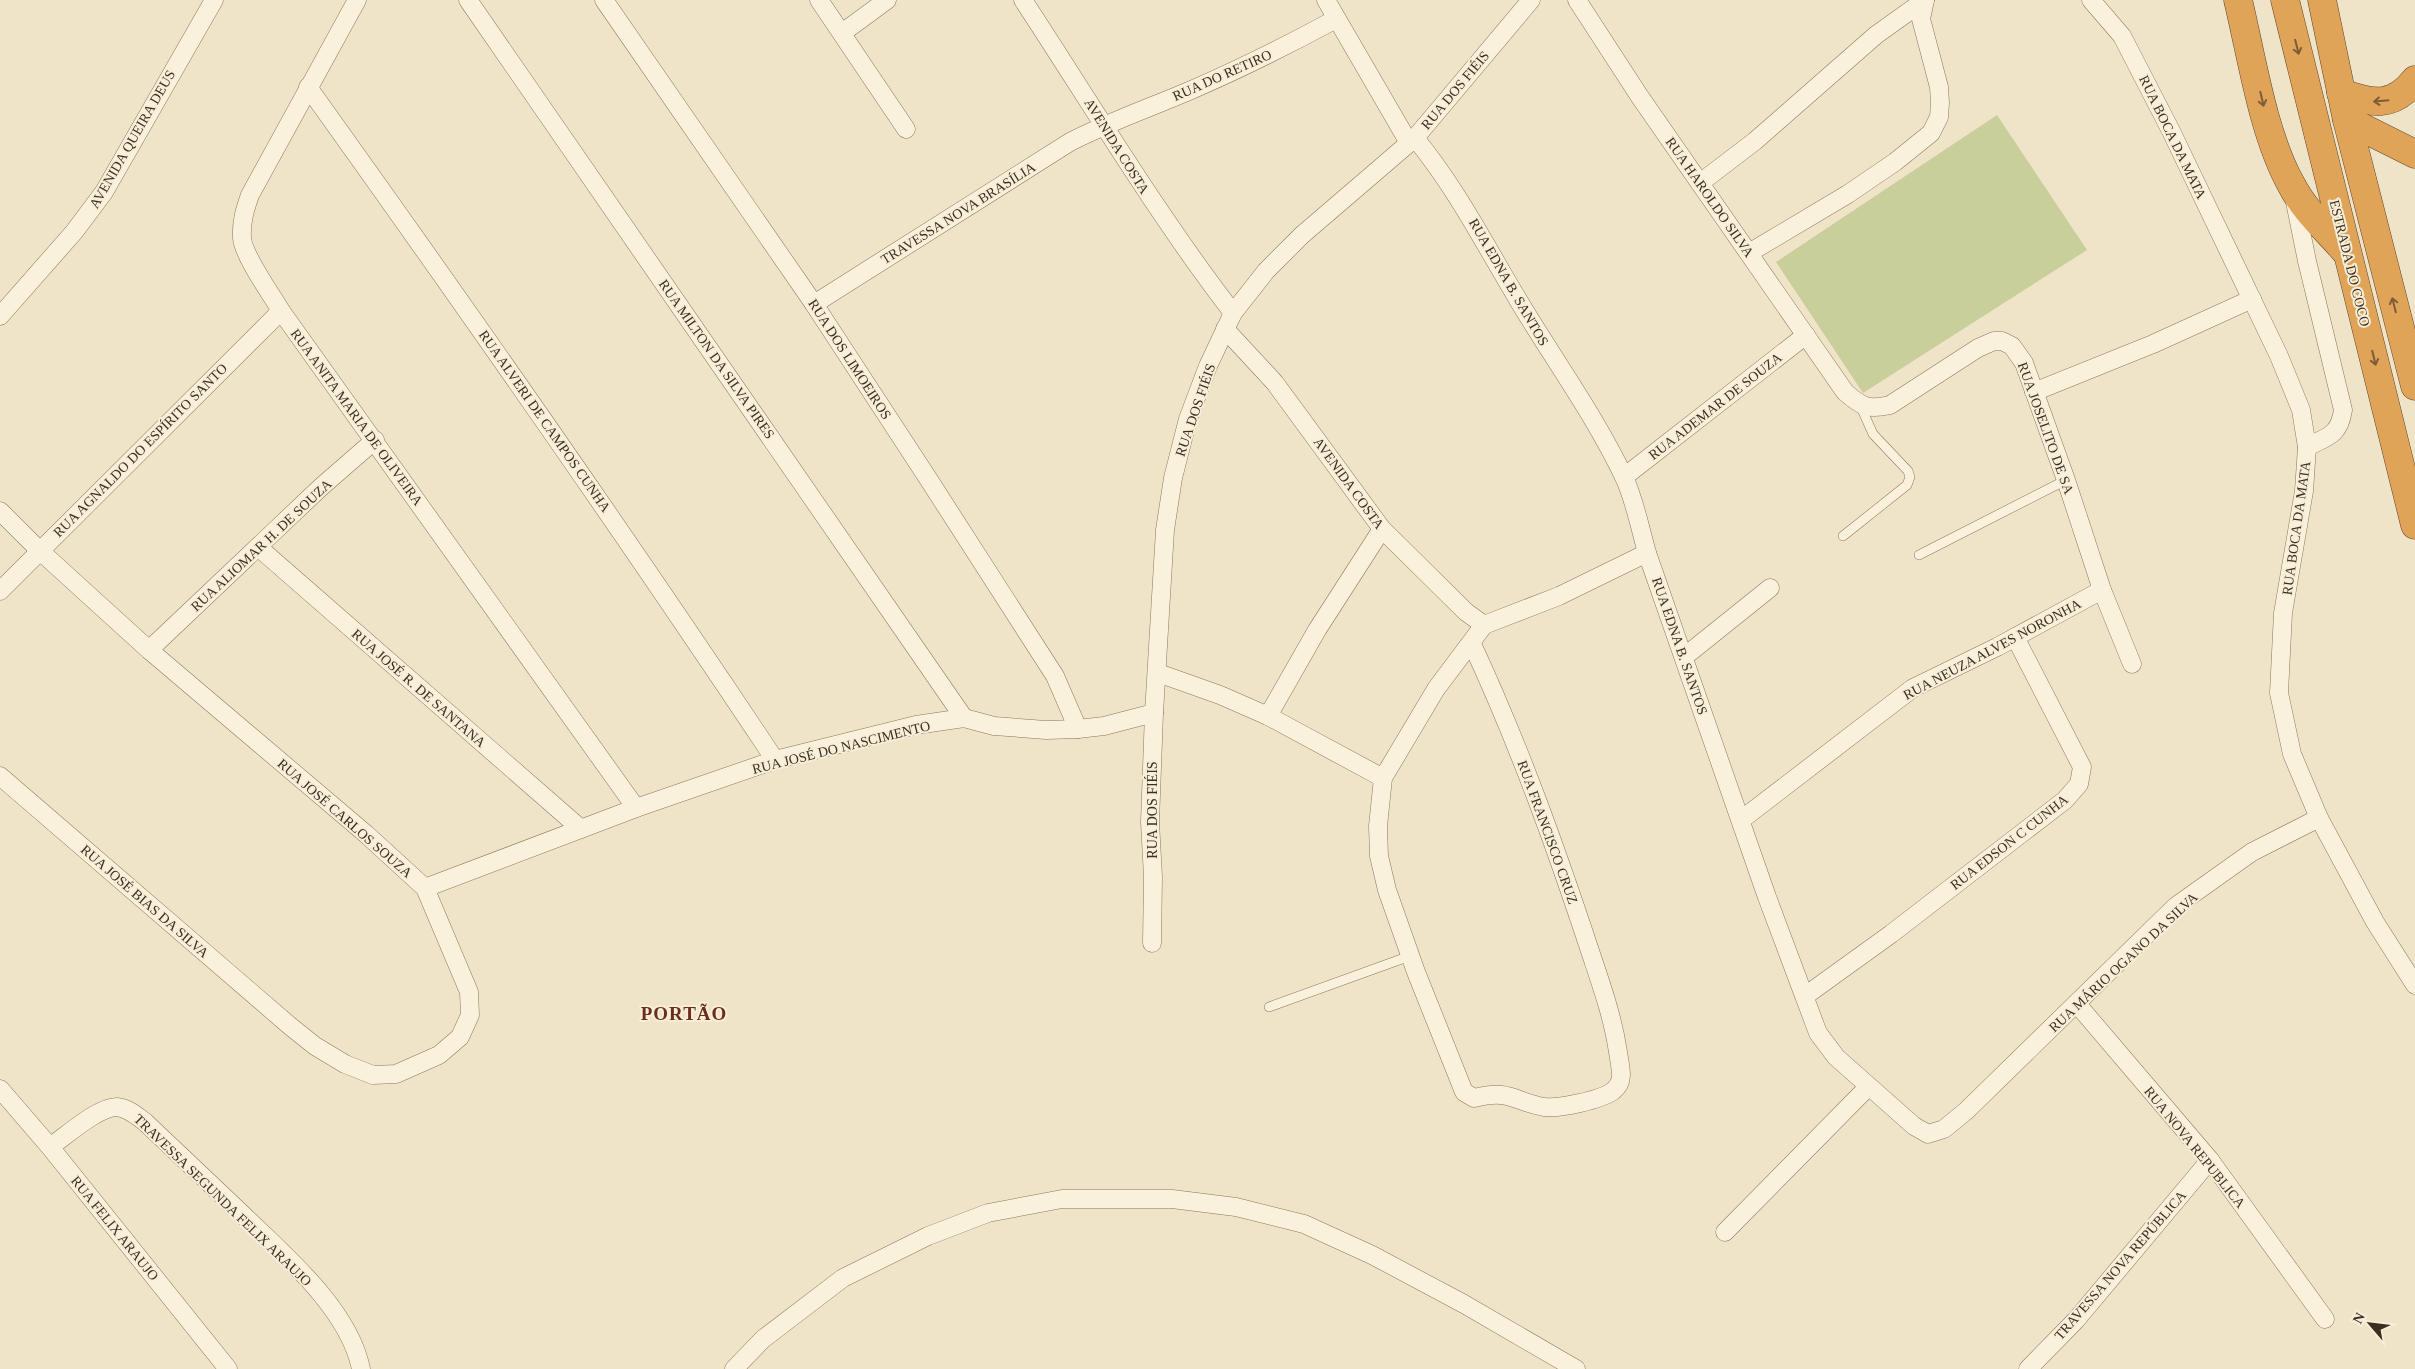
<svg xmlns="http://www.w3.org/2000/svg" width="2415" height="1369" font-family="Georgia,serif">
  <rect width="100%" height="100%" fill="#f0e4c8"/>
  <path fill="#c9cf9b" d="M1997,115L2087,250L1863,393L1776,262Z"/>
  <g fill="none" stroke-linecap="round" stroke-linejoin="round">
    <defs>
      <g id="lane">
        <path d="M1843,536L1907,485L1910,477L1908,471L1873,434L1860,405"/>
        <path d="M1919,555L2066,480"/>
        <path d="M1269,1007L1410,956"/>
      </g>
      <g id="street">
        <path d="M357,0L250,195C245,209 241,222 242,238C243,255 271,294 281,311L636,808"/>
        <path d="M468,0L964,718"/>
        <path d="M604,0L814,304L929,480L1055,676L1078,729"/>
        <path d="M819,0L906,129"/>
        <path d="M1023,0C1092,105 1156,213 1233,313"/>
        <path d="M1326,0L1409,143"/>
        <path d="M1577,0L1640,97L1845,392C1862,407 1868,410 1890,405L1978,348L1994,341H2002L2012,346L2024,363L2066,480L2102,590L2132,664"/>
        <path d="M2091,0L2122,36L2171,131L2279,356L2301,410L2307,447L2304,491L2283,613L2279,693L2292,754L2319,818L2375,922L2415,985"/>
        <path d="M842,33L887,0"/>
        <path d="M308,87C467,309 624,533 775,760"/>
        <path d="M1415,138C1456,188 1484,243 1517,298C1552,357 1594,414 1624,477C1635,501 1640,528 1647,553L1767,897L1818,1033L1836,1057L1914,1126L1928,1134L1944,1129L1966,1111L2176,906L2252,852L2319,818"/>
        <path d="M1700,183L1755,141L1876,35L1925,0"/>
        <path d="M2294,197L2307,261L2343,410C2339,436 2328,436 2307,447"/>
        <path d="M1749,253L1848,194L1895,162L1931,133L1939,117L1940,103L1939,87L1921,19L1925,0"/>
        <path d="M814,304L1070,142C1109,122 1149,108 1189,91C1240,69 1288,45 1336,19"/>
        <path d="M0,316L74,232L104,192L214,0"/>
        <path d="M1225,329L1275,383L1382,529L1466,612L1484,625"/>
        <path d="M2034,392L2153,344L2252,299"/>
        <path d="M1624,477L1806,335"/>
        <path d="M0,511L39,550L149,650L366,834L425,888L469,992L470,1015L460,1037L439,1055L396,1074L373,1075L345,1064L315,1046L290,1026L0,776"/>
        <path d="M258,547L581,829"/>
        <path d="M0,591L281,311"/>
        <path d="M1484,625L1559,596L1647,553"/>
        <path d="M1472,644C1519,745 1556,848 1591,954C1602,987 1613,1018 1618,1052C1619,1059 1621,1068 1621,1075C1621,1081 1618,1087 1613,1091C1601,1100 1558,1109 1544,1107C1512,1101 1511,1089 1474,1098L1464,1092L1416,972L1387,890L1379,856L1378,826L1383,778L1436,689L1484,625"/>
        <path d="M149,650L321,487L375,440"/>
        <path d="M1684,657L1770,588"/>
        <path d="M1158,673L1220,695L1268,716L1383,778"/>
        <path d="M1268,716L1317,630L1382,529"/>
        <path d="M1741,820L1913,688L1997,647L2102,590"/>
        <path d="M425,888L636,808L775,760L916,725L964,718L994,726L1046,730L1078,729L1104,726L1154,713"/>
        <path d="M1152,943L1153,877L1150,822L1154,713L1165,530L1173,478L1188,419L1208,366L1233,313L1266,271L1302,235L1415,138L1531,0"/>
        <path d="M1805,996L1891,934L2065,800L2079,784L2082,767L2015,637"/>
        <path d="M2077,1004L2210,1160L2325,1319"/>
        <path d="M0,1089L50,1147L228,1369"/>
        <path d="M50,1147C67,1135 98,1107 117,1107C128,1108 137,1116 145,1122C176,1151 207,1181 239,1211C282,1253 349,1308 361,1369"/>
        <path d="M1725,1232L1868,1087"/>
        <path d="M734,1369L763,1339L843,1278L928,1236L988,1213L1062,1199H1172L1236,1207L1304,1224L1372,1255L1464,1304L1576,1369"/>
        <path d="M2028,1369L2076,1320L2210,1160"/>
      </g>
      <g id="highway">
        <path d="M2238,0C2252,58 2263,135 2292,186C2305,211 2327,230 2345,251"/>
        <path d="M2285,0L2415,525"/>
        <path d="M2322,0L2347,120L2415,386"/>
        <path d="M2341,93C2373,103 2392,109 2415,80"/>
        <path d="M2347,120L2415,154"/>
      </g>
    </defs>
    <use href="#lane" stroke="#8d765c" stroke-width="10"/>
    <use href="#street" stroke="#8d765c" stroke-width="19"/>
    <use href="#highway" stroke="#5b4430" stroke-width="29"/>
    <use href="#lane" stroke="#faf1dc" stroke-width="9"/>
    <use href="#street" stroke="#faf1dc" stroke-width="18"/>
    <use href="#highway" stroke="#e0a458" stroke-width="28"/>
  </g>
  <defs><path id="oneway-shaft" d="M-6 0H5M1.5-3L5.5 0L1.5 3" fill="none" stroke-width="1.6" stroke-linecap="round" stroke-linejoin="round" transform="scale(1.25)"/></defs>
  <g stroke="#7e5d36">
    <use href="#oneway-shaft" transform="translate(2297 47) rotate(76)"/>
    <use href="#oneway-shaft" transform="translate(2262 99) rotate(77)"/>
    <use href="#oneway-shaft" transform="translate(2381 101) rotate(175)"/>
    <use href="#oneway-shaft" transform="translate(2394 305) rotate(-104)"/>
    <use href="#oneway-shaft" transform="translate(2374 358) rotate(76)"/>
  </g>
  <g text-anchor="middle" stroke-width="4" stroke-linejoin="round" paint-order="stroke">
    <g font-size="14" fill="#3d2e20" stroke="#f7eed8">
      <text transform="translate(1222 75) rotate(-24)" y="5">RUA DO RETIRO</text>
      <text transform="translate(1455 90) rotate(-50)" y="5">RUA DOS FIÉIS</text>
      <text transform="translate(2173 137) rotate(64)" y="5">RUA BOCA DA MATA</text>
      <text transform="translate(132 139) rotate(-60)" y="5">AVENIDA QUEIRA DEUS</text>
      <text transform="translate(1117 146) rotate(58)" y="5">AVENIDA COSTA</text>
      <text transform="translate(1710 197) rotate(55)" y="5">RUA HAROLDO SILVA</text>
      <text transform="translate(958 213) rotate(-32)" y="5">TRAVESSA NOVA BRASÍLIA</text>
      <text transform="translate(2350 263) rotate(76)" y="5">ESTRADA DO COCO</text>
      <text transform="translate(1509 282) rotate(60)" y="5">RUA EDNA B. SANTOS</text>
      <text transform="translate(717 359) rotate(55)" y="5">RUA MILTON DA SILVA PIRES</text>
      <text transform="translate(850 359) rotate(57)" y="5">RUA DOS LIMOEIROS</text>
      <text transform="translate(1715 406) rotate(-38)" y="5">RUA ADEMAR DE SOUZA</text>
      <text transform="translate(1195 410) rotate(-71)" y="5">RUA DOS FIÉIS</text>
      <text transform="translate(357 417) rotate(54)" y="5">RUA ANITA MARIA DE OLIVEIRA</text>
      <text transform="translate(545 421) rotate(55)" y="5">RUA ALVERI DE CAMPOS CUNHA</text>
      <text transform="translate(2046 428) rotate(70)" y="5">RUA JOSELITO DE SA</text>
      <text transform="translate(140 450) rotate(-45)" y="5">RUA AGNALDO DO ESPÍRITO SANTO</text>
      <text transform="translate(1349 483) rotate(54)" y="5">AVENIDA COSTA</text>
      <text transform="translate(2296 528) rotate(-82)" y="5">RUA BOCA DA MATA</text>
      <text transform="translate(261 545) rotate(-43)" y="5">RUA ALIOMAR H. DE SOUZA</text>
      <text transform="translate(1680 646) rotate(71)" y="5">RUA EDNA B. SANTOS</text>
      <text transform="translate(1992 649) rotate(-28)" y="5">RUA NEUZA ALVES NORONHA</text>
      <text transform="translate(419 688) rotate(41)" y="5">RUA JOSÉ R. DE SANTANA</text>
      <text transform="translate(841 747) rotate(-14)" y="5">RUA JOSÉ DO NASCIMENTO</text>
      <text transform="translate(1152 810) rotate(-90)" y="5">RUA DOS FIÉIS</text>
      <text transform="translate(345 818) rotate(41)" y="5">RUA JOSÉ CARLOS SOUZA</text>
      <text transform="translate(1548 832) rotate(70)" y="5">RUA FRANCISCO CRUZ</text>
      <text transform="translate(2009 842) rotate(-38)" y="5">RUA EDSON C CUNHA</text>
      <text transform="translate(145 901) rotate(41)" y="5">RUA JOSÉ BIAS DA SILVA</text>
      <text transform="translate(2123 962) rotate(-43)" y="5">RUA MÁRIO OGANO DA SILVA</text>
      <text transform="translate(2195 1147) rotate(51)" y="5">RUA NOVA REPUBLICA</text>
      <text transform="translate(223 1200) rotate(44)" y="5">TRAVESSA SEGUNDA FELIX ARAUJO</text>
      <text transform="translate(115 1228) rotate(51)" y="5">RUA FELIX ARAUJO</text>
      <text transform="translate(2120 1265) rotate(-49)" y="5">TRAVESSA NOVA REPÚBLICA</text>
    </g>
    <g font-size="19" font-weight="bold" letter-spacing="1" fill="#6b2e1e" stroke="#f7eed8">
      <text x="684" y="1020">PORTÃO</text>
    </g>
  </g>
  <g transform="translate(2370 1324) rotate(298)" stroke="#f7eed8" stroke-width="4" paint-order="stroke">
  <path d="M0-4L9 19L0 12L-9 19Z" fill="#3d2e20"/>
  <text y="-8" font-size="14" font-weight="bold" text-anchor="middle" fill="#3d2e20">N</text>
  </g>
</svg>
